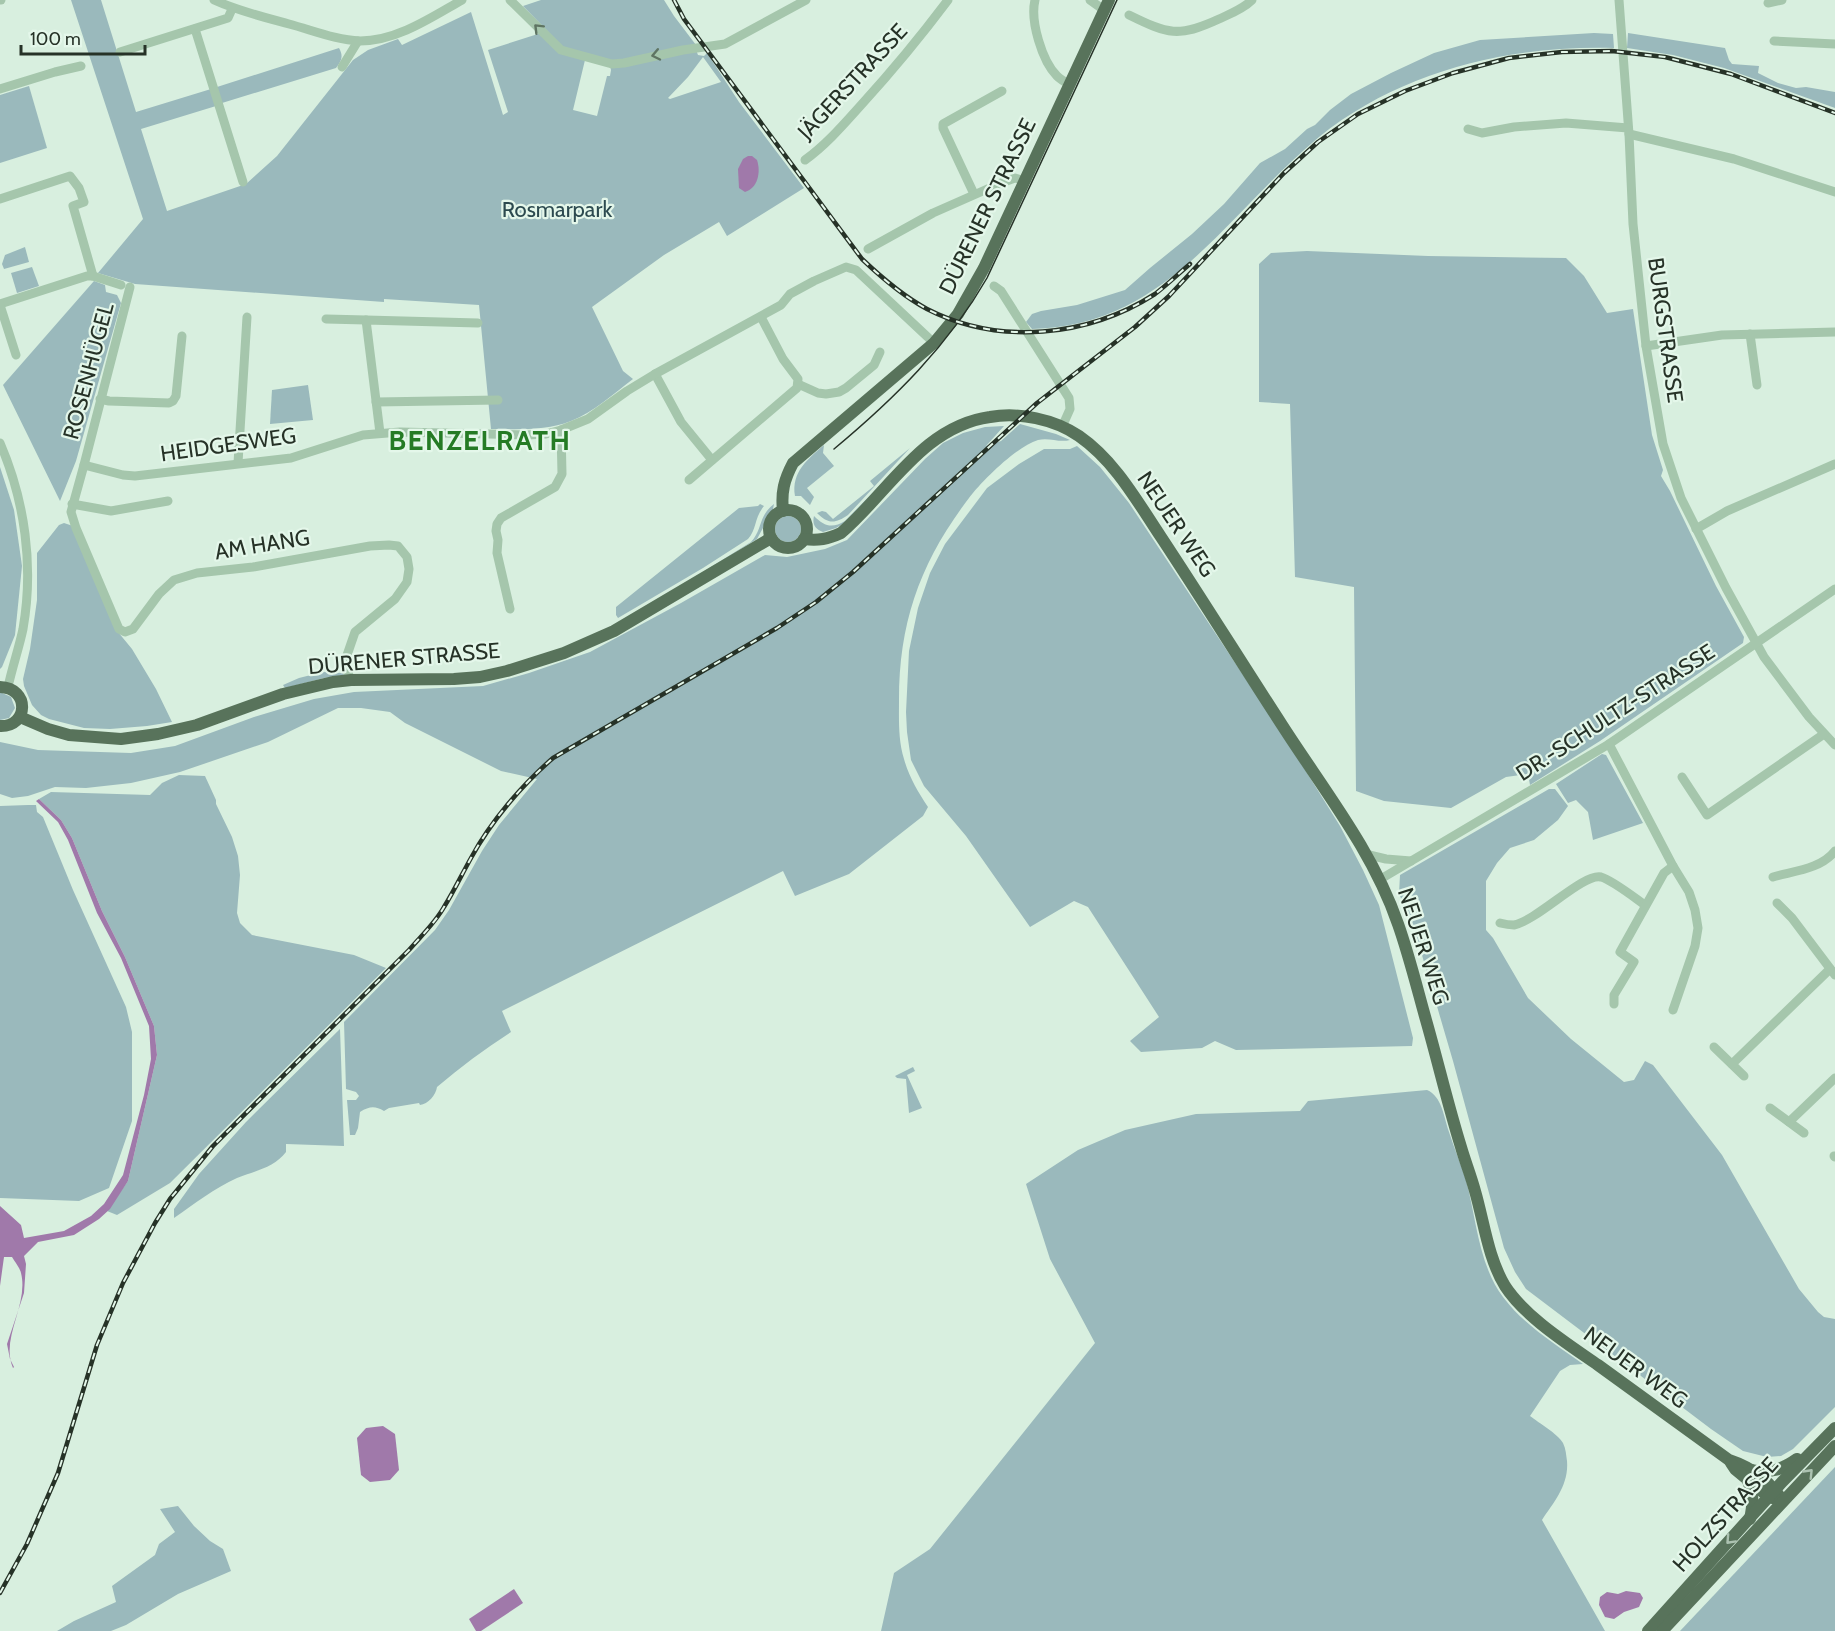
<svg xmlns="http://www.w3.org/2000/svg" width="1835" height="1631" font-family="Cabin,sans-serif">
  <rect width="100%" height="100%" fill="#d8efdf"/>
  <g fill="#9ab9bc" fill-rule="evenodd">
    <path d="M71,0H101L136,112L211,89L216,106L141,129L167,211L246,184L277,156L353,60L368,50L398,39L402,45L471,12L503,115L508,112L488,50L541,33L585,60L573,110L597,116L607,76H610L611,70L610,66L696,50L698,55L704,56L707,53L739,102L804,188L727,236L719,222L664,255L592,307L623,371L633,379C613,394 594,412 571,421C546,431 518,429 491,429L479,305L384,299V302L135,284L98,273L143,219ZM703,57L721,82L670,99L668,98L688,77Z"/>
    <path d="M541,0H664L674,16L696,45L615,61L566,50L523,6Z"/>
    <path d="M1594,33L1613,34L1614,48C1510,45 1401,71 1319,137C1226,214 1167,326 1032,329L1026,322L1032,314L1041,311L1077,305L1125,290L1150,268L1192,234L1224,204L1260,163L1285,149L1307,129L1315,125L1330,110L1351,94L1391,73L1434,53L1480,40Z"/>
    <path d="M1628,33L1725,48L1729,60L1732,64L1759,66L1758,73L1778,83L1796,88L1806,87L1835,92V108L1724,68L1673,55L1627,48Z"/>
    <path d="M339,48C344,57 341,61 336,68L222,103L217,87Z"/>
    <path d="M29,86L47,148L0,163V95Z"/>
    <path d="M25,247L29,262L4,269L2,264L5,255Z"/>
    <path d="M1307,251L1428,256L1566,258L1584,276L1607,313L1633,309L1652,435L1663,470L1661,476L1670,491L1716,586L1744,637L1743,643L1600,741L1530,785L1528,774L1506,777L1451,808L1384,801L1356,791L1354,587L1295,577L1290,404L1259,402V264L1271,253Z"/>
    <path d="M32,267L39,286L17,293L11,273Z"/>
    <path d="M94,281L105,285L106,292L117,295L121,303L76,461L60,501L3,385Z"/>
    <path d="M308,385L313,420L270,424L272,390Z"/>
    <path d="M1020,424L1056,434L1070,440C1059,443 1049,437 1038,440C1016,447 983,480 969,498C921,561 899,621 899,700C899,719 898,740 904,759C909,777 918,792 928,807L923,816L849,874L795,896L783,871L502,1011L511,1032C485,1049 460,1067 437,1087C436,1095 428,1104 420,1105L419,1103L389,1108L384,1111C375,1106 370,1106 360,1112L358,1128L355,1135H350L347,1100H356L359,1096L356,1092L346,1089L344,1022L435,930L449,910L482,851L499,825L537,779L501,771L405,723L390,712L361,708H338L268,742L180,772L131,783L86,788L55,787L28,796L12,798L0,794V742L38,750L131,753L175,746L254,717L314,699L354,692L483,686L529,673L590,652L681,603L765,555L787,557L825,549L847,540L925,459L943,443L963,433L985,427L1004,426L986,446L1001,441Z"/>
    <path d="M923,441L848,521L836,528L823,532C815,529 812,524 814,516C824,526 832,529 845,521Z"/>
    <path d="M824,445L823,453L834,466L807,488L814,497L810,505L801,496H795C791,472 808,459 824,445Z"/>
    <path d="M1077,446L1100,467L1129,503L1289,744L1340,826L1363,870L1379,905L1413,1038L1412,1046L1236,1050L1215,1041L1202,1048L1141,1052L1130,1041L1159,1017L1088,907L1074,901L1030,927L966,836L924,786L911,760L907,732L906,712L909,651L918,608L930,573L945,544L987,488L1019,464L1044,449H1070Z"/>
    <path d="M910,448L848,515C835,524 828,524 817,513L822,511L826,512L833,519L874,486L870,481Z"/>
    <path d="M0,467L14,510L22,566L15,635L2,667L0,669Z"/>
    <path d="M760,504L764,506C754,518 757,529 748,539L703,568L618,618L616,615V607L739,508L758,506Z"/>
    <path d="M774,504L773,509L757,539L663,597L751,542C763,529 758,516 774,504Z"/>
    <circle cx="788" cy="529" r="13"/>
    <path d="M64,523L73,526L118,632L132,649L156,689L172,722L147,726L110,729L84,728L49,719L41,715L32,705L24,686L23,679L30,649L37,600V553L59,525Z"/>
    <path d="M323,672L343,673L344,675L324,678L285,688L283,685L299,678Z"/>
    <path d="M0,692L11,697L15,708L9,718L0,720Z"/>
    <path d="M1602,754L1606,755L1643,823L1593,840L1588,812L1576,800L1568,803L1556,784Z"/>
    <path d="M179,775L205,776L216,800V804L232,837L238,856L240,875L237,913L240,923L252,935L354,955L386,968L170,1183L117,1215L107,1211L128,1181L157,1055L154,1026L125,957L102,911L72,838L61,820L39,799L51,792L150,795L162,783Z"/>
    <path d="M1549,789H1555L1568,806L1558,820L1534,840L1510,848L1497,863L1486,881V930L1493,938L1528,998L1571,1039L1624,1082L1634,1080L1645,1061L1653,1065L1722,1155L1799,1289L1818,1312L1824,1317L1835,1319V1407L1793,1449L1781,1456L1767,1457L1743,1451L1711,1429L1526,1289L1515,1272L1504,1248L1453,1061L1412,921L1399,894L1400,875Z"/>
    <path d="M28,805H36L37,812L43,817L73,890L126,1007L132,1032V1121L109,1188L79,1201L0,1198V806Z"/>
    <path d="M340,1029L344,1146L286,1144V1152C274,1168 254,1171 237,1178C215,1188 194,1204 174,1218V1209L199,1174L246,1122Z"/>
    <path d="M913,1067L915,1071L907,1075L922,1108L909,1113L906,1079L897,1078L895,1076Z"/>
    <path d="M1427,1090C1442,1096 1444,1118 1449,1132C1454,1148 1461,1164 1466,1180C1476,1217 1479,1266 1503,1297C1524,1325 1555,1344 1583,1364L1570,1365L1560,1371L1530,1416C1539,1423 1558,1434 1563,1443C1566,1449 1566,1455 1567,1461C1569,1485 1554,1502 1542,1520L1605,1631H881L894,1573L930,1549L1095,1343L1050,1259L1026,1184L1078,1150L1125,1130L1196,1114L1300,1111L1308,1101Z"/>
    <path d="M1835,1467V1631H1680Z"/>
    <path d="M178,1506L194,1526L210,1541L223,1549L231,1571L178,1594L126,1625L111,1631H57L74,1621L116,1602L112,1586L155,1555L159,1544L175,1532L160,1509Z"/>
  </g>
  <g fill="#a079aa">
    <path d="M748,156H752L757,160C761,172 758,188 745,192L739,188L738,169L743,159Z"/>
    <path d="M39,799L61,820L72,838L102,911L125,957L154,1026L157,1055L128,1181L110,1209L99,1219L74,1235L38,1242L24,1256L26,1264L24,1293L7,1344L10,1359L14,1367L13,1368C0,1338 29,1305 21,1273C20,1268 15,1262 12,1257H4L0,1286V1206L21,1225L24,1238L64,1231L91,1216L104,1204L123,1175L144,1095L151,1059L149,1026L121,958L97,913L68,840L58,822L36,801Z"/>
    <path d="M383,1426L395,1434L399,1470L390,1480L370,1482L361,1475L357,1438L366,1428Z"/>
    <path d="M514,1589L523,1603L481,1631H476L469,1619Z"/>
    <path d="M1626,1591L1640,1593L1643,1598L1639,1607L1624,1612L1614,1619L1605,1617L1599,1605L1600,1597L1607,1592L1618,1594Z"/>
  </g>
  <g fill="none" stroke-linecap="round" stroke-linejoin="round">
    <g stroke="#a5c6ac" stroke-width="9">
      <path d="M0,0H1"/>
      <path d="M214,0C238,11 263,17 289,24C312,30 336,40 360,41C397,41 432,17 462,0"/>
      <path d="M510,0L561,50L612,64L624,63L683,50L725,44L806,0"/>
      <path d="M1035,0C1030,21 1042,61 1057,76C1060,79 1065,82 1069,84"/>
      <path d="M1090,0L1104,10"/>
      <path d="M1619,0L1629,134L1633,224L1646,346L1663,444L1681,498L1726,588L1764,657L1809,717L1835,745"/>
      <path d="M1768,3L1782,0"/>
      <path d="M1129,15C1168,34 1178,38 1219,19C1230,14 1243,9 1252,0"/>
      <path d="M195,29L243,182"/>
      <path d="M1774,41L1835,44"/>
      <path d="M120,52L228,18L232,9"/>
      <path d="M342,67L358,41"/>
      <path d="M0,89L55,72L81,66"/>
      <path d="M1468,129L1482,133L1514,127L1566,123L1628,128"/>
      <path d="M1629,134L1734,159L1835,192"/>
      <path d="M805,160C827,144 844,124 862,104C892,71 921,36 948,0"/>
      <path d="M974,194L943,128V124L1002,91"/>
      <path d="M0,199L70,176L79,188L84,202L73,206L93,276"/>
      <path d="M868,249L933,213L1001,183L1015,178L1025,181"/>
      <path d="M994,286L1001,291L1069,398L1070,409L1062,427"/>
      <path d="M0,304L87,276H93L121,285"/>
      <path d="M0,305L16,355"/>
      <path d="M326,319L366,320"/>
      <path d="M1750,334L1757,385"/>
      <path d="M1646,346L1722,335L1835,332"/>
      <path d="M655,374L681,422L712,460"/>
      <path d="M798,384L818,393L826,394L839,392L846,388L874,365L880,352"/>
      <path d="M100,399L109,401L169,403L173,401L176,396L182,336"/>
      <path d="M376,402L498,400"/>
      <path d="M380,433L366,320L478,323"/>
      <path d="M0,443C25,501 34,566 23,629C19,648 12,668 8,687"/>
      <path d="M238,463L247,317"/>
      <path d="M84,465L130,287"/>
      <path d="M689,480L797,388L798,379L783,359L761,317"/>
      <path d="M72,504L111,511L168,501"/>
      <path d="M1696,529L1727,511L1835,464"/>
      <path d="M510,609L497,553L498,540L496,531L497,524L501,518L555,487L562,474L561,430"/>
      <path d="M351,680L346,668L345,661L355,632L395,599L407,582L409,569L407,557L398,546L389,545L370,546L253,567L197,573L174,580L159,594L133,629L125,632L119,629L76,528L71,512L84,465L123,475L135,476L291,458L363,435L400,432L527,435L546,434L561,430L588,419L627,391L655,374L781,305L790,294L814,281L846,267L856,270L934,343"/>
      <path d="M1609,744L1673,866L1689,892L1695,910L1698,928L1695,946L1673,1010"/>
      <path d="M1682,777L1707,815L1824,734"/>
      <path d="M1365,854L1386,859L1411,861"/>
      <path d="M1773,877C1794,871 1821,869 1835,851"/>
      <path d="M1379,880L1609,744L1835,589"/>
      <path d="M1777,903L1792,918L1835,975"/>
      <path d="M1500,923C1504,924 1510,925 1514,925C1538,920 1583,873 1601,877C1612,880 1635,898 1645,905"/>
      <path d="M1614,1004V995L1634,962L1620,952L1664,873L1673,866"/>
      <path d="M1714,1047L1744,1076"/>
      <path d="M1732,1064L1830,969"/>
      <path d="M1770,1108L1804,1133"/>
      <path d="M1789,1122L1835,1078"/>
      <path d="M1834,1156L1835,1157"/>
    </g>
    <g stroke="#58735b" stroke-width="12">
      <circle cx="788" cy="529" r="19"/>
      <path d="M783,511C781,492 784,480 793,463L934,343L958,314L984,268L1109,0"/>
      <path d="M804,539C818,541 828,539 841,533C888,493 923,426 990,417C1019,412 1054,419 1079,436C1115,461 1137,501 1161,537C1202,599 1241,662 1282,725C1323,789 1373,851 1398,924C1409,955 1417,988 1426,1020C1438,1062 1448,1105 1461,1147C1465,1161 1471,1176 1475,1191C1484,1222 1488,1258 1505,1286C1525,1317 1568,1344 1598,1365C1642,1397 1686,1429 1729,1460C1753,1468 1769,1481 1783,1501"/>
      <path d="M0,687C30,688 29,727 0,726"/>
      <path d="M20,717L48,729L69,735L121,739L158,734L197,725L283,694L333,682L351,680L454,679L480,677L507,671L564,653L614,631L771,538"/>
      <path d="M1731,1463L1735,1469L1769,1497L1776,1499"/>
      <path d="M1752,1470C1770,1474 1783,1469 1797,1459"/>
      <path d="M1748,1481C1754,1494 1753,1505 1750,1519"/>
      <path d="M1648,1631L1782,1482L1835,1428"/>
      <path d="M1662,1631L1835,1446"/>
    </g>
    <path stroke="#263227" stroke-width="1.5" d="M834,449C894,399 948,346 987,278L1117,0"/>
    <defs>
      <g id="rail">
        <path d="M674,0L684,19L862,259C882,278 903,296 927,309C999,346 1088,337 1155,294C1167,285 1178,274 1190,264"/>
        <path d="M0,1593L27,1544L58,1473L97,1345L123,1283L155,1223L170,1199L213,1146L409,950C421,936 435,923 444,907C454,891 462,874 471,858C491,821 522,785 553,758L777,628L816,602L853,572L1037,403L1135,327L1169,296L1284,173L1318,142L1358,114L1405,91L1453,73L1509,58L1562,52L1612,51L1665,57L1731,74L1835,113"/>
      </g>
    </defs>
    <use href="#rail" stroke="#263227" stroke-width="4.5"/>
    <use href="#rail" stroke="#e4f7ea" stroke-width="2" stroke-dasharray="7" stroke-linecap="butt"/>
  </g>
  <defs><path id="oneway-chevron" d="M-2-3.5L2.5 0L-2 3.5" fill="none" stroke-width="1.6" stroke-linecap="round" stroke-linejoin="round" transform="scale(1.5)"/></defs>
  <g stroke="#5f7563">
    <use href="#oneway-chevron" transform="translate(538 28) rotate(-135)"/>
    <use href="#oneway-chevron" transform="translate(656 55) rotate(168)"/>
  </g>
  <g stroke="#acc2b1">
    <use href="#oneway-chevron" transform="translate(1809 1473) rotate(-46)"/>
    <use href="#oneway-chevron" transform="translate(1730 1540) rotate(133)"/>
  </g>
  <g text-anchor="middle" stroke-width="4.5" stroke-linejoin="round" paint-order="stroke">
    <g font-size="22" fill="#263227" stroke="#e4f7ea">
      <text transform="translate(852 81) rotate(-47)" y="8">JÄGERSTRASSE</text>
      <text transform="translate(987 206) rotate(-64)" y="8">DÜRENER STRASSE</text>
      <text transform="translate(1666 330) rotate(82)" y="8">BURGSTRASSE</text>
      <text transform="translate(88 371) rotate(-75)" y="8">ROSENHÜGEL</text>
      <text transform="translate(228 444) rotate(-8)" y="8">HEIDGESWEG</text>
      <text transform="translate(1177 524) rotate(56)" y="8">NEUER WEG</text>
      <text transform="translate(262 544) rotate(-9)" y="8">AM HANG</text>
      <text transform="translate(404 658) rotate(-5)" y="8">DÜRENER STRASSE</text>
      <text transform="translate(1615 712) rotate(-33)" y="8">DR.-SCHULTZ-STRASSE</text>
      <text transform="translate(1424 946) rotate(72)" y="8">NEUER WEG</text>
      <text transform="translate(1636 1367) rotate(36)" y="8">NEUER WEG</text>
      <text transform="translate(1725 1514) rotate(-48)" y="8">HOLZSTRASSE</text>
    </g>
    <g font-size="22" fill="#2c4a4f" stroke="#e4f7ea">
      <text x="557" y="217">Rosmarpark</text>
    </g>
    <g font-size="28" font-weight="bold" letter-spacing="1.5" fill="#257b25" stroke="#e4f7ea">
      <text x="480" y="450">BENZELRATH</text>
    </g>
  </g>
  <path d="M21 45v9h124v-9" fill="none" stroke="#263227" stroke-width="3"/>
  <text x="30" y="45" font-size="18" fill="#263227" stroke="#e4f7ea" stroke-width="4.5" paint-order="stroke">100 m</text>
</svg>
